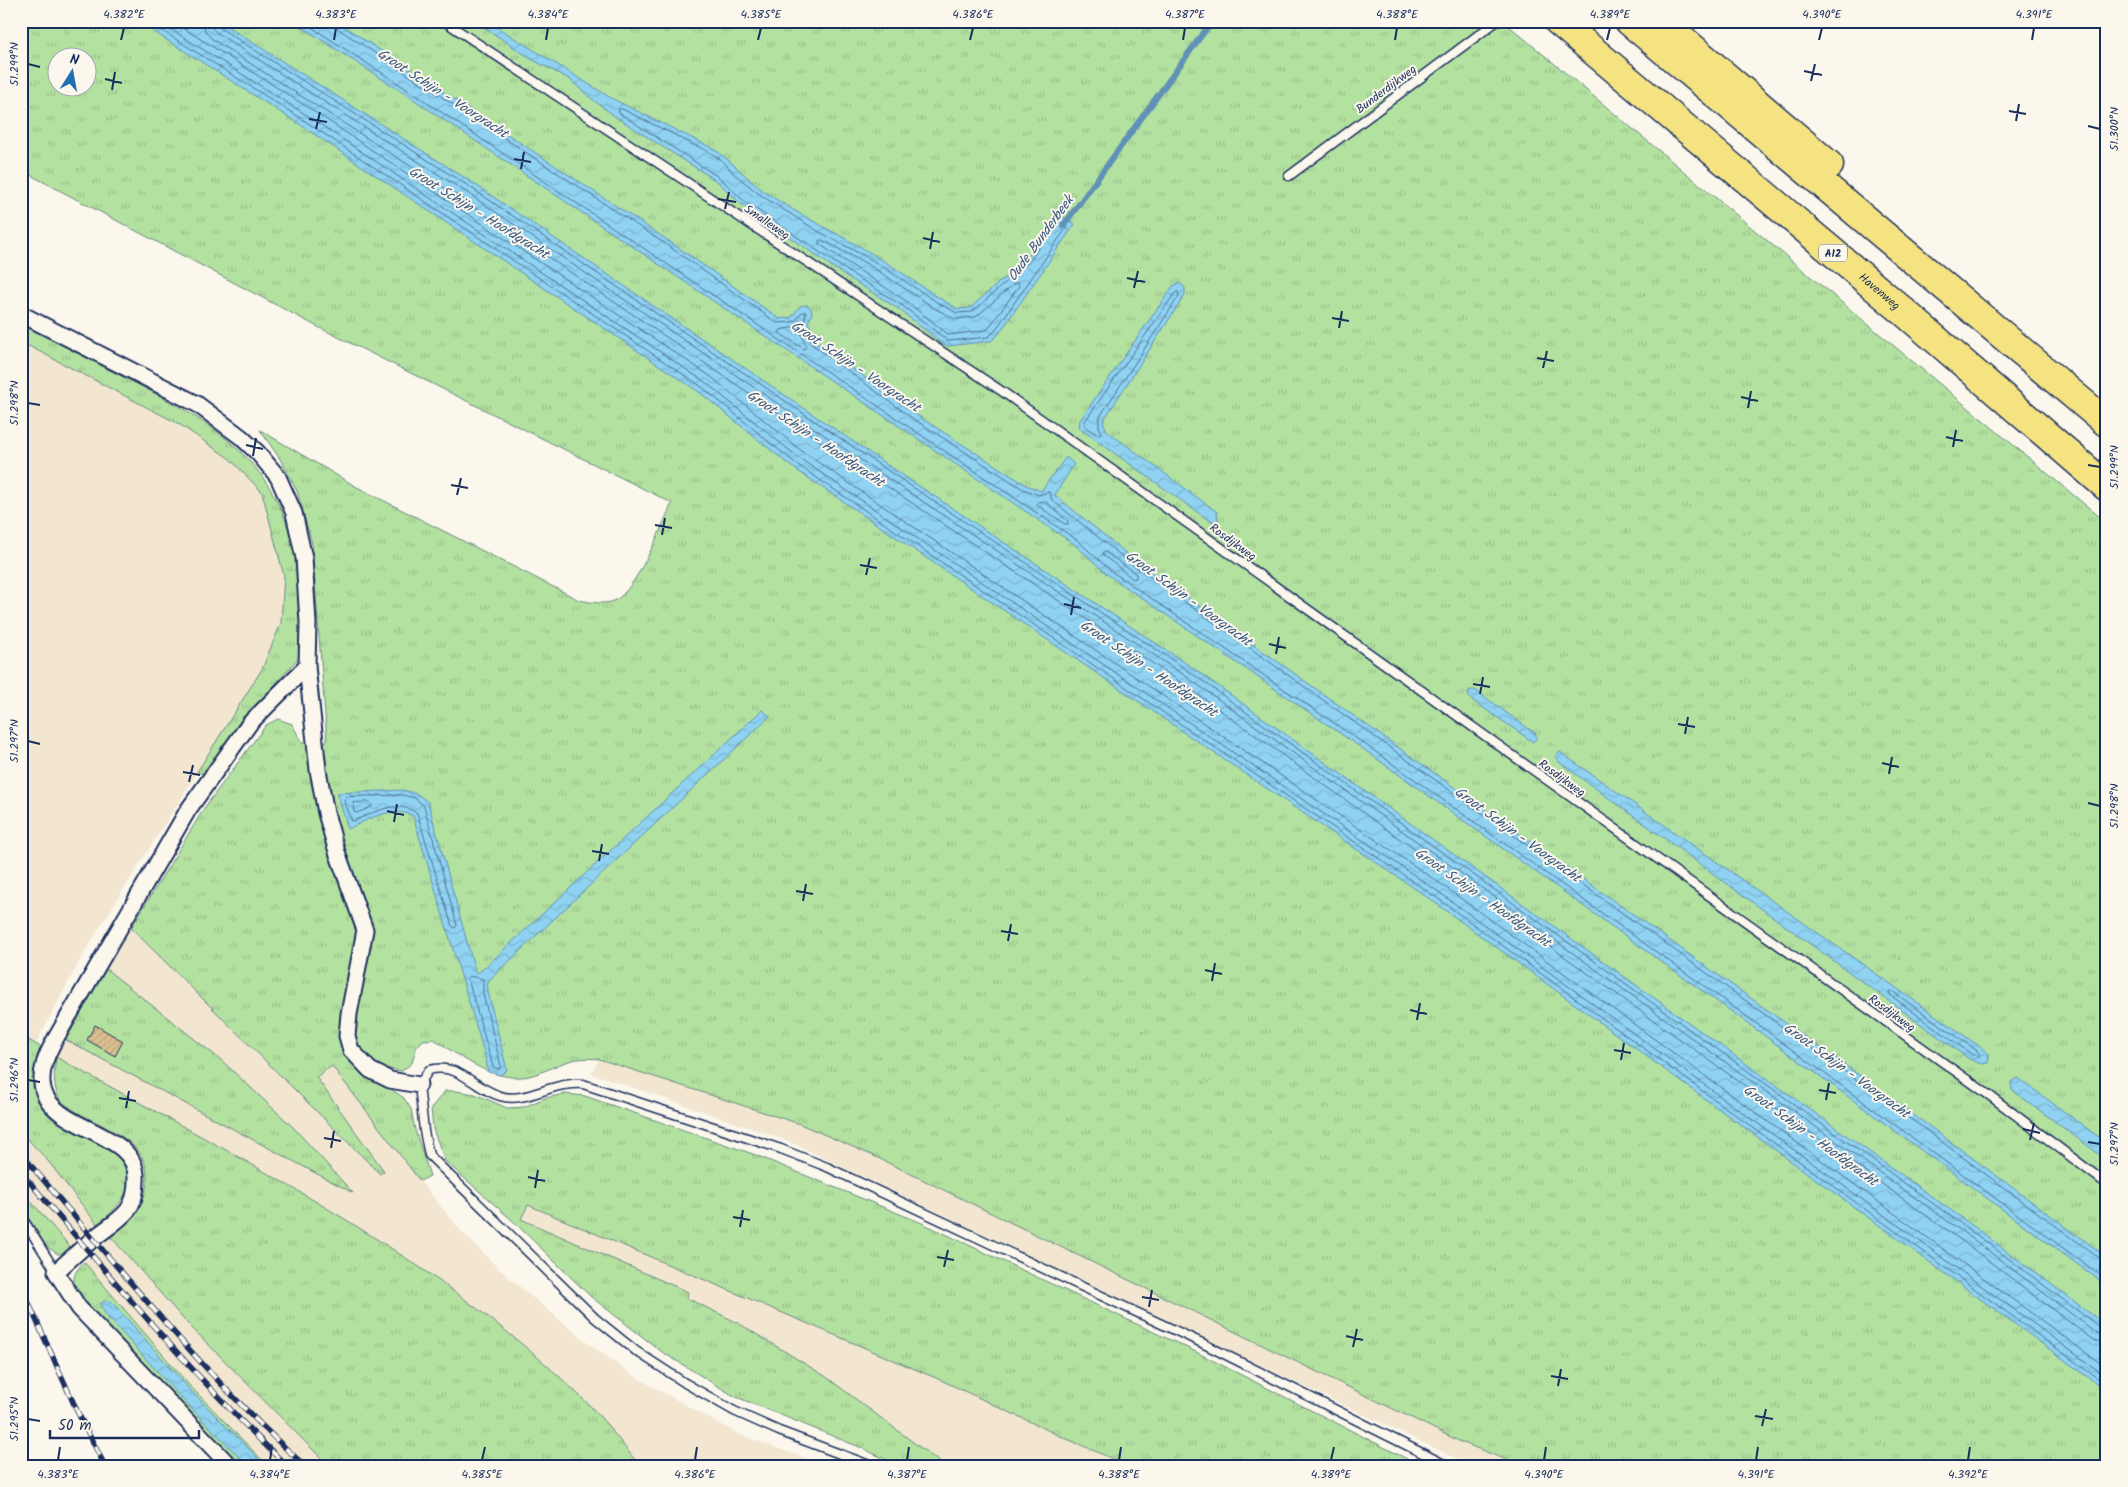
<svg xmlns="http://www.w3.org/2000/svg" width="2128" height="1487" font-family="Kalam,sans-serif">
  <defs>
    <pattern id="grass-tufts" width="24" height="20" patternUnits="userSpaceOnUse" patternTransform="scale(1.25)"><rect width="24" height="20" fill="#b3e1a0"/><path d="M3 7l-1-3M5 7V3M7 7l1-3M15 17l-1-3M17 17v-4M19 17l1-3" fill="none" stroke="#99c18c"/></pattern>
    <pattern id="water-waves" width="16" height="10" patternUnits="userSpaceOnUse" patternTransform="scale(1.25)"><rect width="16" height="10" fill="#90d2f1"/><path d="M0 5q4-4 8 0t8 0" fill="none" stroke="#7cb5d1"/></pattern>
    <pattern id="building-hatch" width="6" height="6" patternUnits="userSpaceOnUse" patternTransform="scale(1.25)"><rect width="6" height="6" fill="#dcc090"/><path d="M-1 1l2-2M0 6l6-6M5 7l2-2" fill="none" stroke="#bca57f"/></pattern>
  </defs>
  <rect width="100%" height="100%" fill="#fbf7ec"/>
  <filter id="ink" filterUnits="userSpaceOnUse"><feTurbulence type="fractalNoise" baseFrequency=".02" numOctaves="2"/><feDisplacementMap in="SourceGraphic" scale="10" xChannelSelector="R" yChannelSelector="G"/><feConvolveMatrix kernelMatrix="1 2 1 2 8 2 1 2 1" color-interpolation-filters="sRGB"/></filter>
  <g filter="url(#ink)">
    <g fill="#f2e6d0">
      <path d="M21,342L179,424L230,459L262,492L284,576L281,623L262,669L85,951L35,1045L21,1036Z"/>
      <path d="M131,928L380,1174L384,1171L316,1077L332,1066L420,1181L462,1232L502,1272L585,1341L631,1374L703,1415L741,1435L827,1466H640L583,1398L329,1209L56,1057L66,1040L351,1191L293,1127L221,1060L106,969Z"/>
      <path d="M599,1059L800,1124L876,1157L1461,1442L1522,1466H1472L788,1141L591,1073Z"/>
      <path d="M21,1132L48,1161L97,1224L72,1249L21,1190Z"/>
      <path d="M528,1204L943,1381L1057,1435L1129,1466H945L825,1376L738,1323L686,1298L688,1293L521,1219Z"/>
      <path d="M111,1237L184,1320L329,1466H268L188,1384L84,1262Z"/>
    </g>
    <g fill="url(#grass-tufts)" stroke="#67887f" fill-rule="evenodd">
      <path d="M21,21H1503L2107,523V1466H1522L1461,1442L876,1157L800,1124L599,1059C569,1056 562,1065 536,1074C500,1087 462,1058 434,1039L423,1040L416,1048L412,1063L402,1071C377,1068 365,1060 353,1038L342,1049L354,1064L404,1098L411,1109L415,1130L430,1176L420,1181L332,1066L316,1077L384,1171L380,1174L131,928L205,807L266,725L278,719L292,724L302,743L327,741L312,544L297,491L280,459L260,430L355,486L579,600C589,602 604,605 614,601C636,591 662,526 672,503L314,325L21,170ZM58,58H88V88H58Z"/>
      <path d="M21,324C56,342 91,360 125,378C200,416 269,452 292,541C301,578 300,616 302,654L236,729L206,775L197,772L262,669L281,623L284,576L262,492L230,459L179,424L21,342Z"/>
      <path d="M106,969L221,1060L293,1127L353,1193L66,1040Z"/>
      <path d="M21,1036L41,1047L33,1074L39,1097L45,1110L54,1119L116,1155C144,1180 120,1208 97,1224L48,1161L21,1132Z"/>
      <path d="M56,1057C238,1158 430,1251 581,1397C603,1417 621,1443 640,1466H329L184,1320L111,1237C132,1220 147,1205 147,1177C147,1142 108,1129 82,1115C76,1111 67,1107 62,1102C52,1090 54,1072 56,1057Z"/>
      <path d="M445,1091H456L475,1094L507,1108L524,1107L545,1098L565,1094L585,1096L753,1154L922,1223L1196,1352L1421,1466H1129L1058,1435L943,1381L528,1205L521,1219L688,1292L687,1298L738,1323L825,1376L945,1466H899L862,1448L734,1396L662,1352L590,1296L513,1221L445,1161L433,1129L431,1108Z"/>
      <path d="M21,1190L72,1249L65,1254H58L47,1247L21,1206Z"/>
      <path d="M84,1262L188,1384L268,1466H238L88,1304C75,1287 66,1280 84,1262Z"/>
    </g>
    <g fill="url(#water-waves)" stroke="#6191b6">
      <path d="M137,21H219L473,183L889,466L1193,668L1980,1231L2107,1326V1391L1430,899L792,467L699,392L299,124Z"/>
      <path d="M292,21H336L669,241L780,319L792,317L800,306L807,305L811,308L812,315L808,322L814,333L816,341L915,414L1026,485L1041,491L1066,457L1074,464L1055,495L1132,558L1884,1093L2107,1257V1286L1739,1017L1363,749L1108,575L1074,544L416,101Z"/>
      <path d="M475,21H487L611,98L712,148C731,160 746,178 765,192C800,216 838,233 874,255C903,272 929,293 958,309L970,308L1027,258L1056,213L1075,224L998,335L991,341L948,346L941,343L900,310L849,278L741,204L718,182L616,117L592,99L569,79L531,59Z"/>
      <path d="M1180,283L1185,288V295L1103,421L1107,431L1217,512L1218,519L1215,522L1210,521L1079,428L1080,420L1173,286Z"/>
      <path d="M1470,690H1475L1536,734V739L1533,742L1469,698L1468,692Z"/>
      <path d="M762,710L770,716L487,982L488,992L507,1070L500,1075L488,1072L486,1059L413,816C391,805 368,820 348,829L337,793L403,790L417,794L428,802L476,974L483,969Z"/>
      <path d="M1560,752L1979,1046L1989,1054L1988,1063L1981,1064L1969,1059L1559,762L1555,756Z"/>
      <path d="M2018,1078L2107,1143V1160L2012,1090L2011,1082Z"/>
      <path d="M106,1300L112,1302L191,1391L266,1466H248L182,1399L105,1314L100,1304Z"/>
    </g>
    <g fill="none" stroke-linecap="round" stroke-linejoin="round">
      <g stroke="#4a7099" stroke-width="1">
        <path d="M147,21L302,119L702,387L795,463L1433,895L2107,1385"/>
        <path d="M158,21L305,114L705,382L799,458L1436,890L2107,1377"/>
        <path d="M172,21L309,108L710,376L803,452L1441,884L2107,1368"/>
        <path d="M203,21L205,31L212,39L462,199L879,481L1182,683L1969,1246L2093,1340L2107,1344"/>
        <path d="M211,21L212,28L217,33L466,192L883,475L1187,677L1974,1240L2098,1334L2107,1336"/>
        <path d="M217,21L220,28L470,187L887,470L1190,672L1977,1235L2102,1329L2107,1330"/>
        <path d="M302,21L419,97L1077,540L1111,571L1366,745L1742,1013L2107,1280"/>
        <path d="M334,21L337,28L667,245L777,323L794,322L802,312H806L804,324L813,345L912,418L1023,489L1039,495L1049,492L1052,500L1129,562L1881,1097L2102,1260L2107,1261"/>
        <path d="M619,109H622L709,152L723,161L733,173L762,196L816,230L872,260L940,304L957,313L972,312L1030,261L1057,221L1066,224L1067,227L994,332L988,337L948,341L903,306L852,274L744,201L720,178L619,113Z"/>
        <path d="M822,240L869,265L936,309L955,319L976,317L1015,283H1018L1019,286L987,330L949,335L906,301L819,244V241Z"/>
        <path d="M1178,292L1179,296L1099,418V426L1101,433L1098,435L1085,426V421L1175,293Z"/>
        <path d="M797,327L803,337L806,347L804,349L779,333L781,330Z"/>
        <path d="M1046,502L1068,521V524H1065L1037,505L1038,502Z"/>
        <path d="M1103,552H1106L1136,574V578L1133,579L1103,555Z"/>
        <path d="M402,795L415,798L424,806L457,925L455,928L452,926L417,813C394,798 374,814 352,821L344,800L346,797Z"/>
        <path d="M370,802L372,804L371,807L357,813L354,812L353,803Z"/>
        <path d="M469,976L483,979V994L501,1066L499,1069L493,1067L468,979Z"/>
        <path d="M1892,991L1976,1050L1979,1053V1056L1971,1054L1890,995L1889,992Z"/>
      </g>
      <path stroke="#6191b6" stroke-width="6" d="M1063,226L1212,21"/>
    </g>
    <path fill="url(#building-hatch)" stroke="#1b2f5e" d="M95,1025L123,1041L115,1056L87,1040Z"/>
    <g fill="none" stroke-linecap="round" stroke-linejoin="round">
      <defs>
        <g id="service">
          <path d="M444,21L1003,392L1993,1098L2107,1184"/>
          <path d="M1289,176L1497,21"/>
          <path d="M21,1216L56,1272"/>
          <path d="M872,1466L779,1431L734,1411L685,1383L636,1351L595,1318L429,1155L424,1131L419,1085L429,1070C459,1062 473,1088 500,1096C527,1104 552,1081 583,1084L781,1149L827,1167L1202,1343L1448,1466"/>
        </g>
        <g id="minor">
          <path d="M21,314L197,404L241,437L258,453L278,477L294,513L304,558L308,623L307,666L318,770L326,813L337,852L365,930L349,1014L347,1036L351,1050L370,1070L390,1080L419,1085"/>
          <path d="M230,1466L79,1308L56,1272C68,1261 80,1250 93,1239C105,1229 118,1222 128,1210C134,1201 136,1192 136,1181C141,1117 2,1137 53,1043L188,810L250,723L307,666"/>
        </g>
        <g id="motorway">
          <path id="s1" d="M1558,21L1903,311L2107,487"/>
          <path d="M1629,21L2107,423"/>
          <path d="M1661,21L1829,165"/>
        </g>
      </defs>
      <use href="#service" stroke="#1b2f5e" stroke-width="11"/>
      <use href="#minor" stroke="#1b2f5e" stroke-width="19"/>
      <use href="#motorway" stroke="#1b2f5e" stroke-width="31"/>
      <use href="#service" stroke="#fbf7ec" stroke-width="8"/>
      <use href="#minor" stroke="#fbf7ec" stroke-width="15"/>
      <use href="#motorway" stroke="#f5e382" stroke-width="28"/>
      <defs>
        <g id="rail">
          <path d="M21,1154C113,1260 200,1372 305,1466"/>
          <path d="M21,1172C107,1273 191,1374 287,1466"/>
          <path d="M21,1286L78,1413L105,1466"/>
        </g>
      </defs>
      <use href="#rail" stroke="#1b2f5e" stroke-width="5.5"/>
      <use href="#rail" stroke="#fbf7ec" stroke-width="4" stroke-dasharray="11" stroke-linecap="butt"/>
    </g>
  </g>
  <path fill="none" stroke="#1b2f5e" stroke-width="2" d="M121,40L124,28M334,40L336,28M546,40L548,28M758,40L761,28M970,40L973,28M1183,40L1185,28M1395,40L1397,28M1607,40L1610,28M1819,40L1822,28M2032,40L2034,28M28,64L40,67M1804,71L1822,75M105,79L122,83M1811,81L1815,64M112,90L115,72M2009,111L2026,114M309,119L327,122M2016,121L2019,104M2088,126L2100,129M316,129L320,112M514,159L531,162M521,169L524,152M718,199L736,202M725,209L729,192M923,238L940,242M930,249L933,232M1127,278L1145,282M1134,288L1138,271M1332,318L1349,321M1339,328L1342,311M1537,358L1554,361M1543,368L1547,351M1741,397L1758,401M28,403L40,405M1748,408L1751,391M1946,437L1963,441M246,445L263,449M1953,447L1956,430M253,456L256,438M2088,465L2100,467M451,485L468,488M457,495L461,478M655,525L672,528M662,535L665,518M860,565L877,568M866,575L870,558M1064,604L1081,608M1071,615L1074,597M1269,644L1286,648M1276,654L1279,637M1473,684L1490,687M1480,694L1483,677M1678,724L1695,727M1685,734L1688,717M28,741L40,744M1882,763L1899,767M183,772L200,775M1889,774L1892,757M189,782L193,765M2088,803L2100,806M387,811L404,815M394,822L397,804M592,851L609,854M599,861L602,844M796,891L813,894M803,901L806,884M1001,931L1018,934M1008,941L1011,924M1205,970L1222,974M1212,981L1215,963M1410,1010L1427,1014M1417,1020L1420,1003M1614,1050L1631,1053M1621,1060L1624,1043M28,1080L40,1082M1819,1090L1836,1093M119,1098L136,1101M1826,1100L1829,1083M126,1108L129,1091M2023,1129L2040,1133M324,1138L341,1141M2030,1140L2034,1123M2088,1142L2100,1144M331,1148L334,1131M528,1177L545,1181M535,1188L538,1170M733,1217L750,1220M740,1227L743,1210M937,1257L954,1260M944,1267L948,1250M1142,1297L1159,1300M1149,1307L1152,1290M1346,1336L1363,1340M1353,1347L1357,1329M1551,1376L1568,1379M1558,1386L1561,1369M1755,1416L1773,1419M28,1419L40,1421M1762,1426L1766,1409M58,1460L60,1447M270,1460L272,1447M482,1460L485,1447M695,1460L697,1447M907,1460L909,1447M1119,1460L1121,1447M1331,1460L1334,1447M1544,1460L1546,1447M1756,1460L1758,1447M1968,1460L1970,1447"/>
  <g text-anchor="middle" stroke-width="4" stroke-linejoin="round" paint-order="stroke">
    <rect fill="#fbf7ec" stroke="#5e6b89" stroke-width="1" x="1819" y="244.5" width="28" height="17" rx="4"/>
    <g font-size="11" font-weight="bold" fill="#1b2f5e">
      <text x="1833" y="257">A12</text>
    </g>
    <g font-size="12" fill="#1b2f5e" stroke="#fbf7ec">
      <text transform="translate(1386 89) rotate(-37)" y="4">Bunderdijkweg</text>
      <text transform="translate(767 222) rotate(34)" y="4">Smalleweg</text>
      <text dy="4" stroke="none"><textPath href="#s1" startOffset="420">Havenweg</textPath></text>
      <text transform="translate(1233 542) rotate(36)" y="4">Rosdijkweg</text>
      <text transform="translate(1562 778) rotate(36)" y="4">Rosdijkweg</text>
      <text transform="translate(1892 1013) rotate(36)" y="4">Rosdijkweg</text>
    </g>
    <g font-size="14" font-style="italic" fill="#385883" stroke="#fbf7ec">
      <text transform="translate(443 93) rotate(33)" y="5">Groot Schijn - Voorgracht</text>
      <text transform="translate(479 212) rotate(32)" y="5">Groot Schijn - Hoofdgracht</text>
      <text transform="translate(1040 238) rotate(-54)" y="5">Oude Bunderbeek</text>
      <text transform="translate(856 366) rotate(34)" y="5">Groot Schijn - Voorgracht</text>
      <text transform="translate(816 438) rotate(34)" y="5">Groot Schijn - Hoofdgracht</text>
      <text transform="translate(1189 598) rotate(36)" y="5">Groot Schijn - Voorgracht</text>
      <text transform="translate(1149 668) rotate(34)" y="5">Groot Schijn - Hoofdgracht</text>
      <text transform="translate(1518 834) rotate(36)" y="5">Groot Schijn - Voorgracht</text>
      <text transform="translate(1483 897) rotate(35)" y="5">Groot Schijn - Hoofdgracht</text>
      <text transform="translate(1847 1070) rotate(36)" y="5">Groot Schijn - Voorgracht</text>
      <text transform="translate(1811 1135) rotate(36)" y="5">Groot Schijn - Hoofdgracht</text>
    </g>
  </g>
  <rect width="2128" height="1487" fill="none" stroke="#fbf7ec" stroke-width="55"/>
  <g transform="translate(72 72) rotate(11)"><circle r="24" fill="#fbf7ec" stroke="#a1a7b3"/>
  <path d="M0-4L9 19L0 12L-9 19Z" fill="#1f6fb2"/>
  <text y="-8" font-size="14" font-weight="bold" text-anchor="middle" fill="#1b2f5e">N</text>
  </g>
  <path d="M50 1430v8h149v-8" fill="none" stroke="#1b2f5e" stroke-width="2.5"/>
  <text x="58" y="1430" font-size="15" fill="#1b2f5e" stroke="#fbf7ec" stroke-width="4" paint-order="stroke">50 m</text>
  <rect x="28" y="28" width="2072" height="1432" fill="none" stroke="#1b2f5e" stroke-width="2"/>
  <g font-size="12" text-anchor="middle" fill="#1b2f5e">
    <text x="124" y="18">4.382°E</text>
    <text x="336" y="18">4.383°E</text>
    <text x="548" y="18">4.384°E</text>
    <text x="761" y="18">4.385°E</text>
    <text x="973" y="18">4.386°E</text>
    <text x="1185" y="18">4.387°E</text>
    <text x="1397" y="18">4.388°E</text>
    <text x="1610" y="18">4.389°E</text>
    <text x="1822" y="18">4.390°E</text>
    <text x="2034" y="18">4.391°E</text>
    <text transform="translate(14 64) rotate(-90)" y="4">51.299°N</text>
    <text transform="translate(2114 129) rotate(-90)" y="4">51.300°N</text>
    <text transform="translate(14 403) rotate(-90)" y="4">51.298°N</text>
    <text transform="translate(2114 467) rotate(-90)" y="4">51.299°N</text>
    <text transform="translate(14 741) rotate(-90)" y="4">51.297°N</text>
    <text transform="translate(2114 806) rotate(-90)" y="4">51.298°N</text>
    <text transform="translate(14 1080) rotate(-90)" y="4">51.296°N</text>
    <text transform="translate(2114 1144) rotate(-90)" y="4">51.297°N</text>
    <text transform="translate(14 1419) rotate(-90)" y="4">51.295°N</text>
    <text x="58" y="1478">4.383°E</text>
    <text x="270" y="1478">4.384°E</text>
    <text x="482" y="1478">4.385°E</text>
    <text x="695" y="1478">4.386°E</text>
    <text x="907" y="1478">4.387°E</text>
    <text x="1119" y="1478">4.388°E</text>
    <text x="1331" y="1478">4.389°E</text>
    <text x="1544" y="1478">4.390°E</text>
    <text x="1756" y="1478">4.391°E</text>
    <text x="1968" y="1478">4.392°E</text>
  </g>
</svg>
